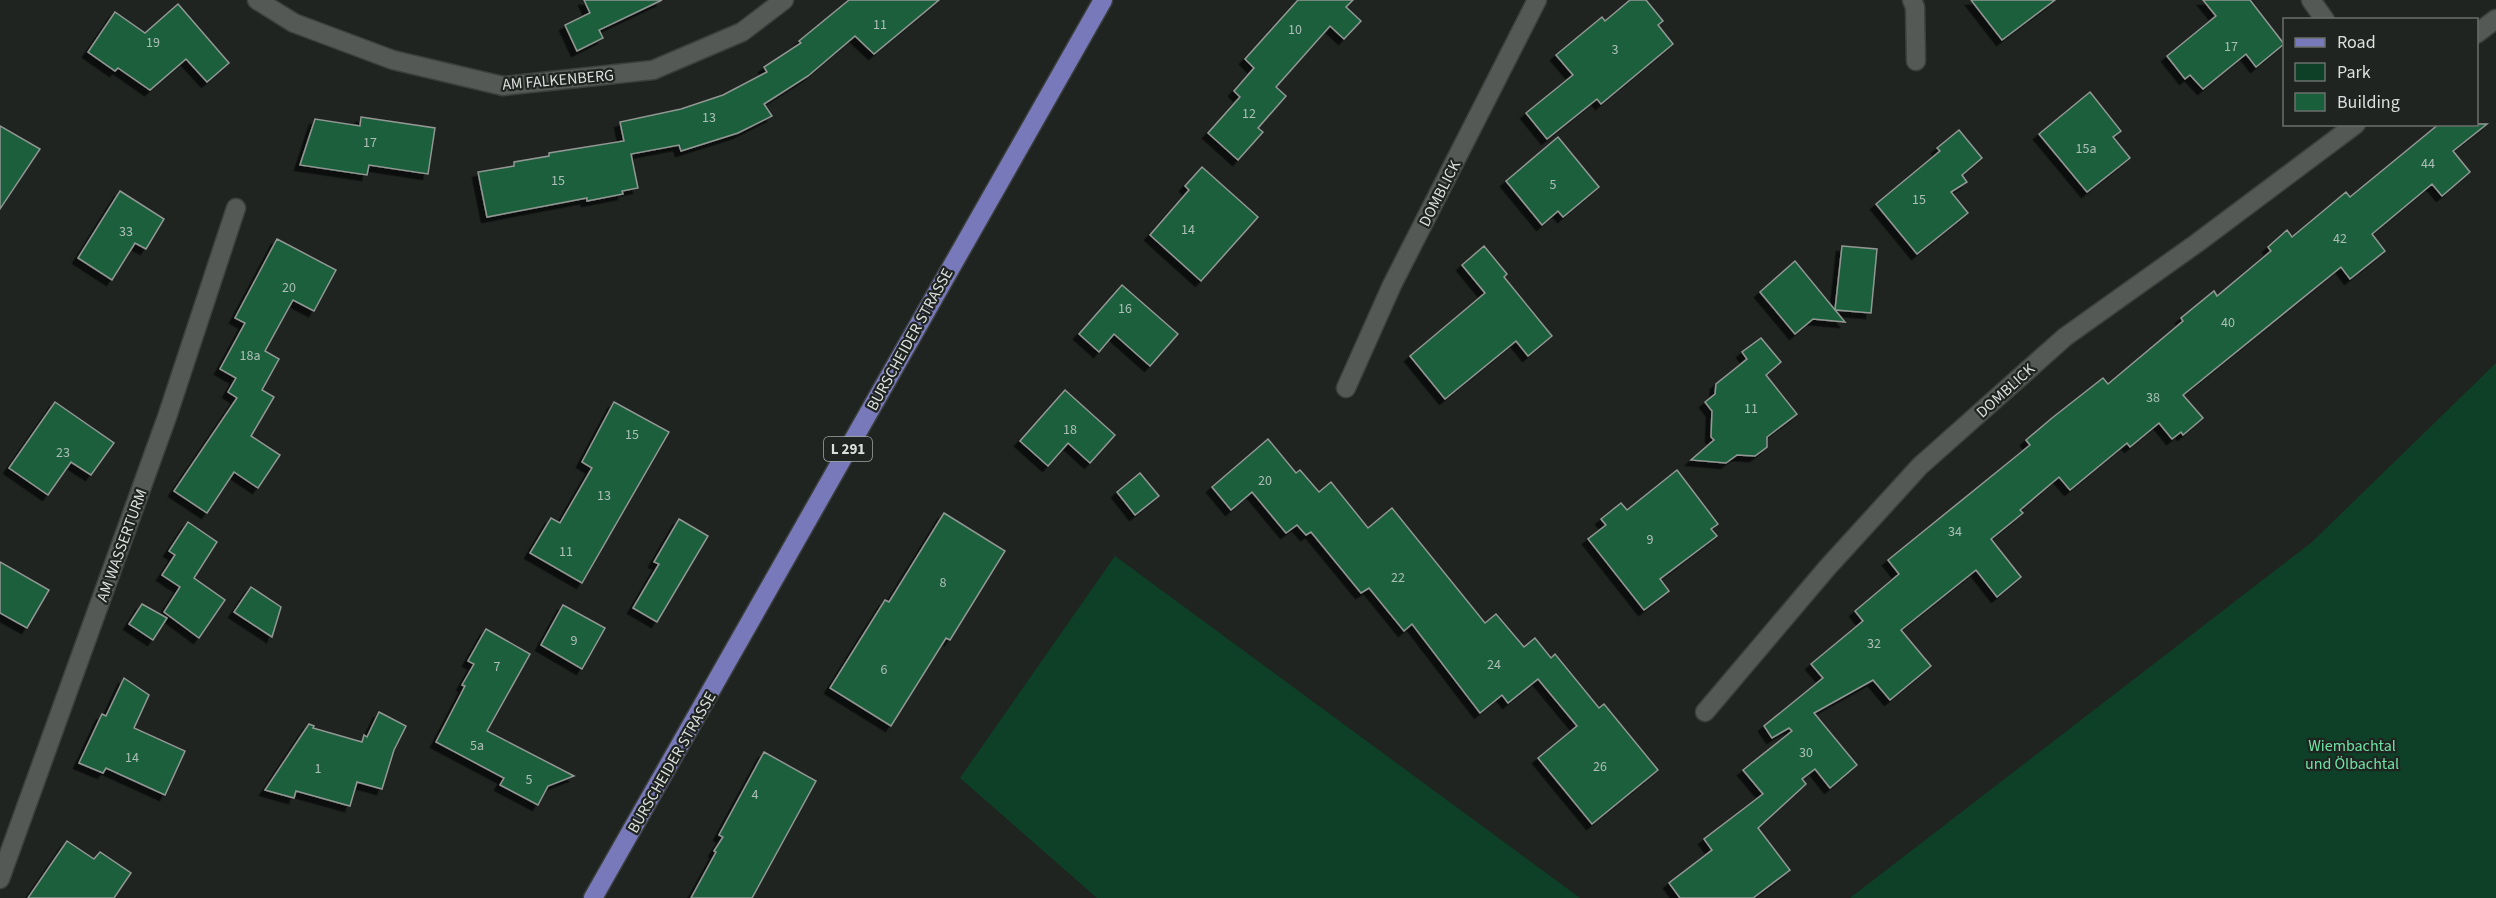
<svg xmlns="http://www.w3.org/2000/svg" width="2496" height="898" font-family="'Source Sans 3',sans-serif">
  <defs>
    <filter id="shadow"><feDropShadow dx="-5.5" dy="5.5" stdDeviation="0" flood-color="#0009"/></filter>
  </defs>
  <rect width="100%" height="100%" fill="#1f2421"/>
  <g fill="#0d4027">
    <path d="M2496,363V898H1850L2312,542Z"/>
    <path d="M1115,556L1580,898H1097L960,778Z"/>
  </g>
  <g fill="#1a5f3c" stroke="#929794" stroke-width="1.5" filter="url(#shadow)">
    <path d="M584,0H662L599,30L603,38L577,51L565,25L590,13Z"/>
    <path d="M849,0H939L874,54L855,36L808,76L764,104L772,116L738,133L681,151L679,145L631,154L638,188L622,191L623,194L587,201V198L487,217L478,172L514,166V162L549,156V153L624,141L620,122L681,109L723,95L767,72L764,67L801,43L799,41Z"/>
    <path d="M1298,0H1353L1346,7L1361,21L1344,39L1330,26L1276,87L1286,96L1258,128L1263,132L1238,160L1208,133L1240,97L1234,91L1254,68L1245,59Z"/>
    <path d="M1630,0H1646L1663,21L1658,25L1673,44L1601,104L1597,99L1547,139L1526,113L1573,75L1556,55L1602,17L1605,21Z"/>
    <path d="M1971,0H2055L2002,40Z"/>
    <path d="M2203,0H2250L2284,44L2256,67L2246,54L2203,89L2190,75L2185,79L2167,56L2216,16Z"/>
    <path d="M178,4L229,63L207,82L186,59L150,90L118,68L115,71L88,52L115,12L145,33Z"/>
    <path d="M2090,92L2121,131L2113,137L2130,158L2087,192L2039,134Z"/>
    <path d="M361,117L435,128L428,174L369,165L367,175L300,165L315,119L360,126Z"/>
    <path d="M2439,124H2487L2453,151L2470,172L2442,196L2432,184L2372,234L2385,251L2350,279L2341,267L2183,395L2203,418L2183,435L2181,432L2172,439L2159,423L2130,447L2127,443L2070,490L2059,477L2020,510L2023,513L1991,539L2021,577L1997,597L1976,570L1901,630L1931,666L1890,700L1873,680L1814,713L1857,765L1830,788L1815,769L1802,779L1806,784L1758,828L1790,870L1753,898H1680L1669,883L1712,850L1704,839L1763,794L1743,770L1792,731L1789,728L1772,738L1764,726L1823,678L1811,664L1863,621L1855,611L1899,574L1888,560L2030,445L2026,440L2052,418L2103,378L2108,384L2183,321L2181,318L2214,291L2217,296L2271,251L2268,247L2287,230L2292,237L2346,192L2350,197Z"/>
    <path d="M0,126L40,149L0,209Z"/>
    <path d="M1959,130L1982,158L1962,175L1967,182L1951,192L1968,213L1917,254L1876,204L1940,151L1937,148Z"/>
    <path d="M1558,137L1599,187L1563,217L1558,211L1542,225L1506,181Z"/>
    <path d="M1202,167L1258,217L1201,281L1150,235L1189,190L1185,186Z"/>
    <path d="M120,191L164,219L146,249L135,243L112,280L78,258Z"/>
    <path d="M277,239L336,270L314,311L293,300L265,351L279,359L262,390L274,397L251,436L280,455L258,488L234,472L207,513L174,491L237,398L228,392L236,378L220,369L245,323L235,318Z"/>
    <path d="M1484,246L1507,274L1504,277L1552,336L1528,356L1516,341L1445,399L1410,356L1485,293L1462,265Z"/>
    <path d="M1842,246L1877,249L1871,313L1835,310L1845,322L1813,319L1795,334L1760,292L1795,261L1835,310Z"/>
    <path d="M1122,285L1178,334L1150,366L1114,334L1099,352L1079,334Z"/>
    <path d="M1761,338L1781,362L1766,375L1797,414L1767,437V447L1755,456L1737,455L1726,463L1691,460L1714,440L1711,437L1712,411L1705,402L1715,394L1716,384L1747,359L1742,352Z"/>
    <path d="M1065,390L1115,435L1090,463L1068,443L1048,466L1020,441Z"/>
    <path d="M55,402L114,443L91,475L71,462L48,495L9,468Z"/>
    <path d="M614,402L669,432L582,583L530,553L551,518L560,523L592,468L582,462Z"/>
    <path d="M1268,439L1296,473L1300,470L1319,492L1331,482L1368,528L1392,508L1485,623L1496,614L1524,647L1535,638L1551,658L1555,654L1599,708L1604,704L1658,770L1592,824L1538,758L1577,726L1538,679L1508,703L1502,695L1480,713L1412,624L1404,631L1369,588L1361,593L1311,532L1306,535L1297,525L1286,533L1252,492L1231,510L1212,487Z"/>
    <path d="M1677,470L1718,524L1711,529L1717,536L1660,579L1669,591L1644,610L1588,539L1606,525L1601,519L1621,503L1627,510Z"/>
    <path d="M1140,473L1159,496L1135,515L1117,492Z"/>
    <path d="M944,513L1005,551L950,640L946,638L891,726L830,688L885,600L889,602Z"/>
    <path d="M679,519L708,536L657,622L633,608L659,564L654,562Z"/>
    <path d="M188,522L217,542L194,578L225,600L199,638L164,612L180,587L162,575L175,555L169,551Z"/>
    <path d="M0,562L49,590L27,628L0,613Z"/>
    <path d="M251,587L281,607L272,637L234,612Z"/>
    <path d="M142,604L167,618L153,640L129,624Z"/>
    <path d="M563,605L605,628L582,669L541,645Z"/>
    <path d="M486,629L530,654L487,731L574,776L548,786L538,805L500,785L504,778L436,742L465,686L462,685L474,664L468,661Z"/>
    <path d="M124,678L149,695L134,728L185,751L165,795L106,768L103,773L79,763L102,714L106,716Z"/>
    <path d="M379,712L406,726L394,750L382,789L357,782L350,806L296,791L294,798L265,790L309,724L314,726L313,728L362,742L364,735L367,737Z"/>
    <path d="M764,752L816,781L752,898H691L716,852L714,851L723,837L719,835Z"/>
    <path d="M67,841L94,859L100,852L131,873L114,898H28Z"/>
  </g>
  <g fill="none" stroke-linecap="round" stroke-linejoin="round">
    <defs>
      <g id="minor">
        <path d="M257,0L294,23L393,60L503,86L653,70L742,32L784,0"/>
        <path d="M1912,0L1915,7L1916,61"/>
        <path d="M2311,0L2325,20"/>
        <path d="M2476,34L2496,19"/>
        <path d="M1346,388L1392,285L1537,0"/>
        <path d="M1705,712L1827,568L1920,466L2065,337L2197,243L2356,124"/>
        <path d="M0,879L167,417L236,208"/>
      </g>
      <path id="major" d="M593,898L1103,0"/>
    </defs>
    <use href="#minor" stroke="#3c3f3d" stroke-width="21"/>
    <use href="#major" stroke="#3c3f3d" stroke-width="21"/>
    <use href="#minor" stroke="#545955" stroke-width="18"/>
    <use href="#major" stroke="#7879bb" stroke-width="18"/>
  </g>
  <g text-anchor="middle" stroke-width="4.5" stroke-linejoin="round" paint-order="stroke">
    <g font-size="14" fill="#acbfb5">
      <text x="880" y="29">11</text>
      <text x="1295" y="34">10</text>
      <text x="153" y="47">19</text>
      <text x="2231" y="51">17</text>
      <text x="1615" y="54">3</text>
      <text x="1249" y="118">12</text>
      <text x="709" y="122">13</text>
      <text x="370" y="147">17</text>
      <text x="2086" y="153">15a</text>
      <text x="2428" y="168">44</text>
      <text x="558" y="185">15</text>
      <text x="1553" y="189">5</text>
      <text x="1919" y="204">15</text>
      <text x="1188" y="234">14</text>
      <text x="126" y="236">33</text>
      <text x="2340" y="243">42</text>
      <text x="289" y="292">20</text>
      <text x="1125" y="313">16</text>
      <text x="2228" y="327">40</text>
      <text x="250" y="360">18a</text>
      <text x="2153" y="402">38</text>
      <text x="1751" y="413">11</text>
      <text x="1070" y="434">18</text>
      <text x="632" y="439">15</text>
      <text x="63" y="457">23</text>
      <text x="1265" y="485">20</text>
      <text x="604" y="500">13</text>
      <text x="1955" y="536">34</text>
      <text x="1650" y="544">9</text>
      <text x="566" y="556">11</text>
      <text x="1398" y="582">22</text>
      <text x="943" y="587">8</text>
      <text x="574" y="645">9</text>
      <text x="1874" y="648">32</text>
      <text x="1494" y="669">24</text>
      <text x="497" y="671">7</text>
      <text x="884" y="674">6</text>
      <text x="477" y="750">5a</text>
      <text x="1806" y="757">30</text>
      <text x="132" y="762">14</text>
      <text x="1600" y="771">26</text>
      <text x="318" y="773">1</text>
      <text x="529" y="784">5</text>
      <text x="755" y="799">4</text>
    </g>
    <rect fill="#1f2421" stroke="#a3a7a5" stroke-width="1.5" x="824" y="437" width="48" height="24" rx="4.5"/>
    <g font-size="15" font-weight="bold" fill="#dcdfdd">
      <text x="848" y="454">L 291</text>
    </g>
    <g font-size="16" fill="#dcdfdd" stroke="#1f2421">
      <text transform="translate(558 79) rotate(-5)" y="6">AM FALKENBERG</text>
      <text transform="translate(1439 193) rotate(-63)" y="6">DOMBLICK</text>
      <text transform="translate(909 339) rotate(-61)" y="6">BURSCHEIDER STRASSE</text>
      <text transform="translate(2005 390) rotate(-42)" y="6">DOMBLICK</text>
      <text transform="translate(121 545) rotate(-70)" y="6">AM WASSERTURM</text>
      <text transform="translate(671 762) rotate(-60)" y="6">BURSCHEIDER STRASSE</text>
    </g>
    <g font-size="16" fill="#6ee3a3" stroke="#1f2421">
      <text x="2352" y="751">Wiembachtal<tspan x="2352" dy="18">und Ölbachtal</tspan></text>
    </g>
  </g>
  <rect x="2283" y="18" width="195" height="108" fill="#1f2421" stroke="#6b6f6c" stroke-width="1.5"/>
  <rect x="2295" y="38" width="30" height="9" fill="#7879bb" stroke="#6b6f6c" stroke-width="1.5"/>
  <text x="2337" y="48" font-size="18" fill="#dcdfdd">Road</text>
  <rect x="2295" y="63" width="30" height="18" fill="#0d4027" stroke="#6b6f6c" stroke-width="1.5"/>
  <text x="2337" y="78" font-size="18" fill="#dcdfdd">Park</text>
  <rect x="2295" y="93" width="30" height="18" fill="#1a5f3c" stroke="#6b6f6c" stroke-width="1.5"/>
  <text x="2337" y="108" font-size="18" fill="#dcdfdd">Building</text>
</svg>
